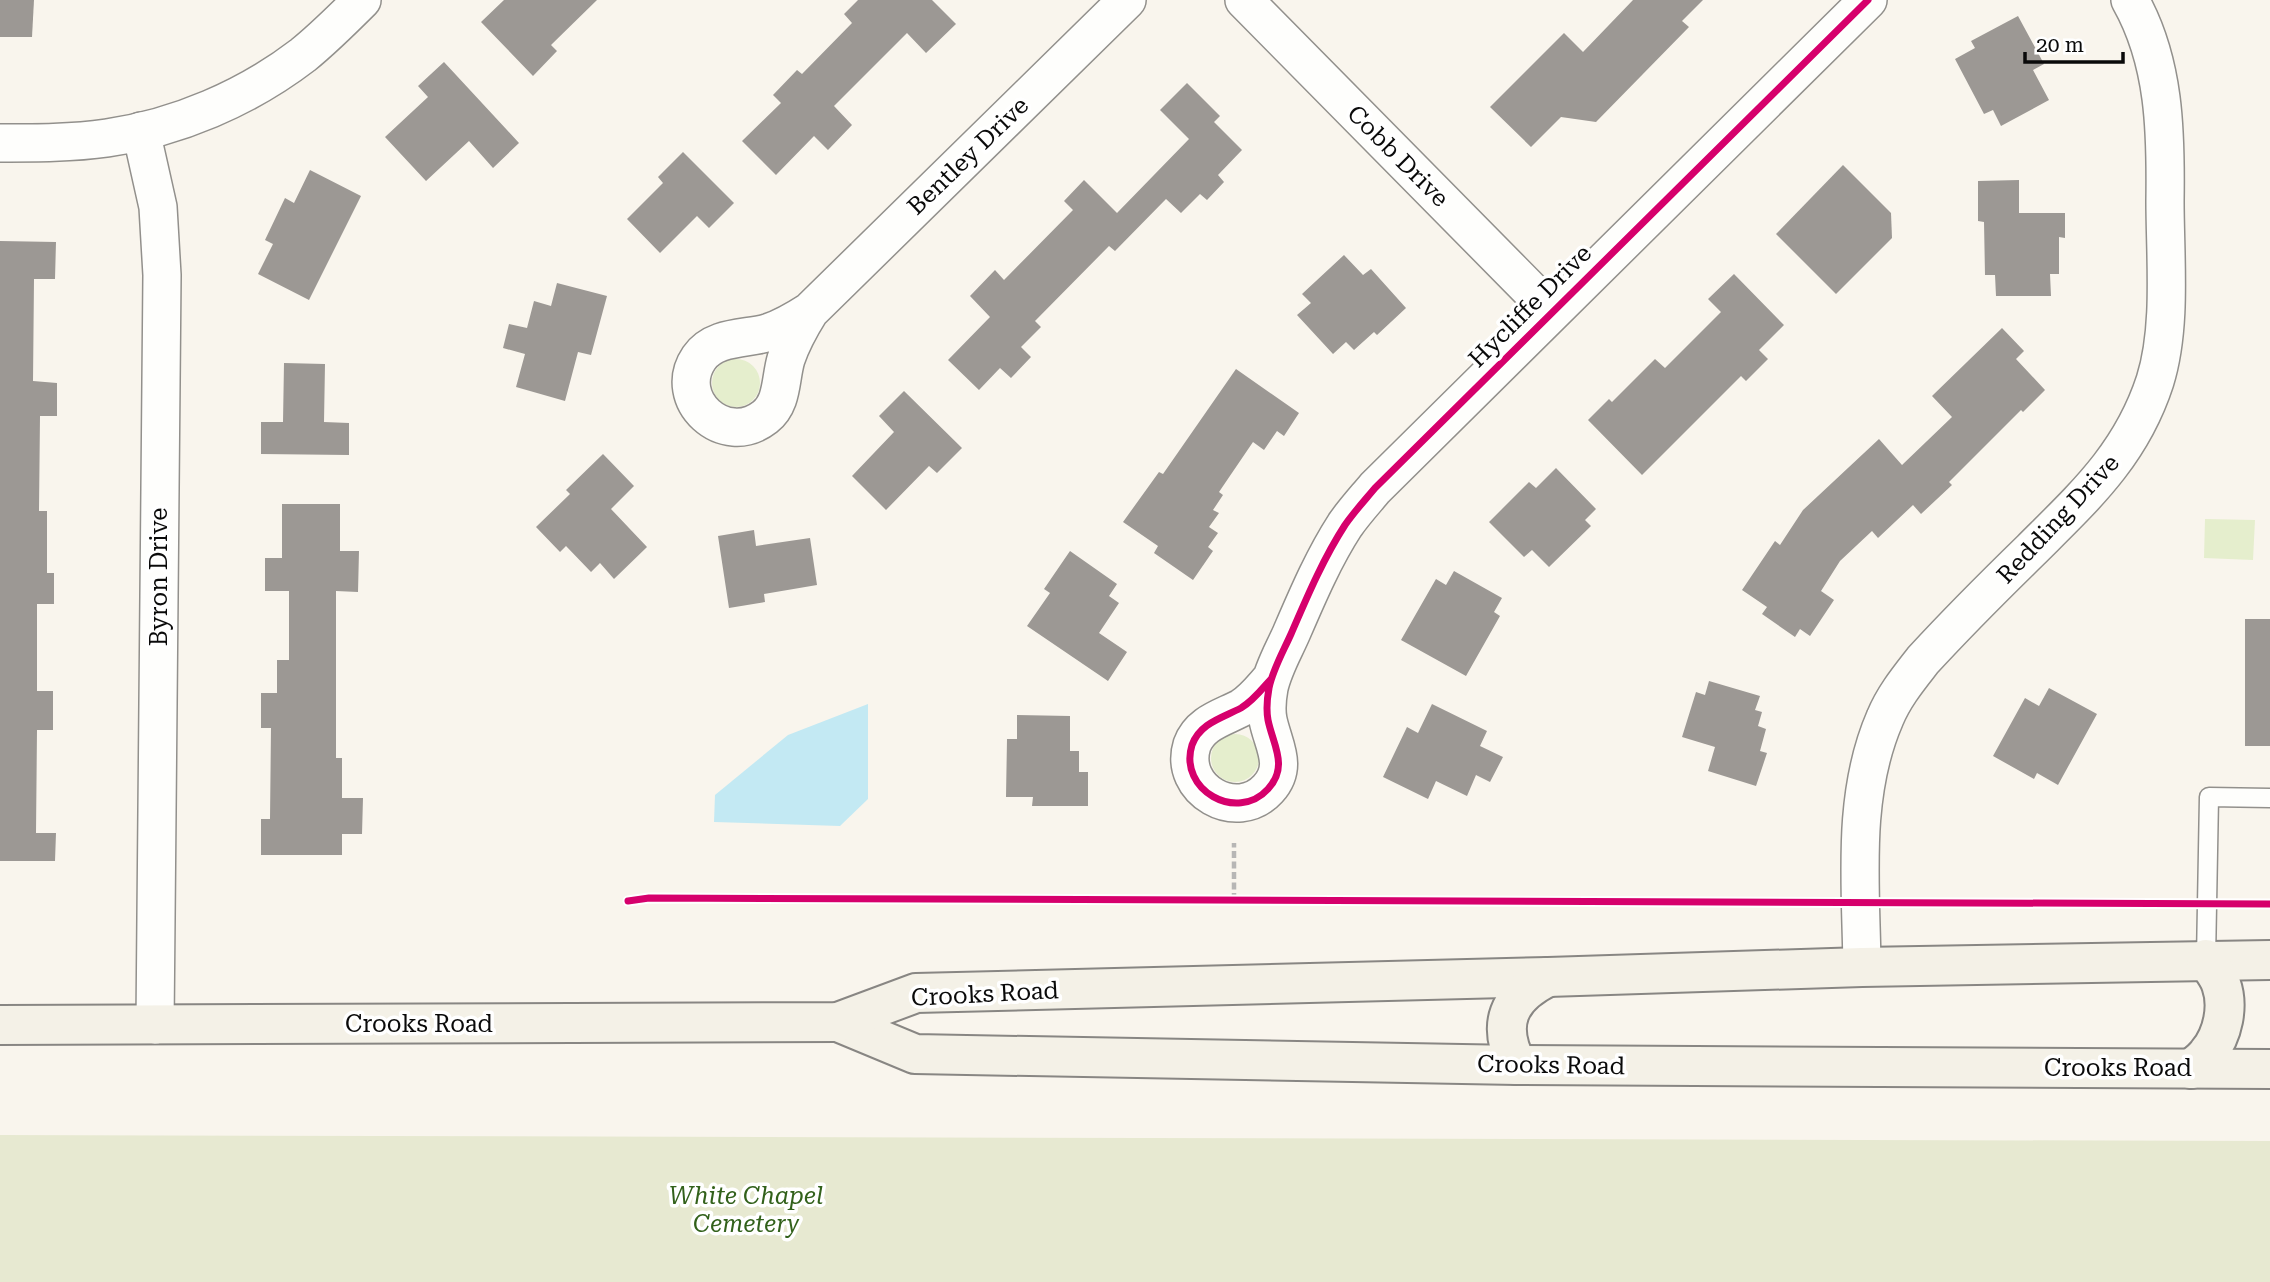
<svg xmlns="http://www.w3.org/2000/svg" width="2270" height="1282" font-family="'Roboto Serif',serif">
  <rect width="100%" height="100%" fill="#f9f5ed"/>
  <g fill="#e5eecd">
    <circle cx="736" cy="383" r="24"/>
    <path d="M2205,519L2255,520L2253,560L2204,558Z"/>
    <circle cx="1235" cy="758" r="24"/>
  </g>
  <path fill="#e7e9d1" d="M0,1135L2270,1141V1282H0Z"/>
  <path fill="#c3e9f3" d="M868,704V799L840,826L714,822L715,795L788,735Z"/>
  <g fill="#9c9894">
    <path d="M0,0H34L32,37H0Z"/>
    <path d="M504,0H597L551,45L557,51L533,76L481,22Z"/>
    <path d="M858,0H932L956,24L926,53L907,33L834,106L852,125L828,150L814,136L776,175L742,141L781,103L773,95L797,70L802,74L852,23L844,14Z"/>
    <path d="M1633,0H1703L1682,21L1689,27L1596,122L1561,117L1531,147L1490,107L1564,33L1583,52Z"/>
    <path d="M2018,16L2044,64L2033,70L2049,100L2001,126L1993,110L1984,114L1955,59L1975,48L1971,41Z"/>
    <path d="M444,62L519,143L493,168L469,141L426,181L385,137L428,97L418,86Z"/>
    <path d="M1187,83L1220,116L1214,122L1242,150L1218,175L1224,182L1207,200L1200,194L1181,213L1166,199L1115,251L1109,246L1035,321L1041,327L1021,347L1031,357L1011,378L1000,368L979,390L948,360L990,317L970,296L995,270L1004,280L1073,210L1064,201L1084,180L1117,213L1189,139L1160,110Z"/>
    <path d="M683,152L734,203L709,228L697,216L660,253L627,219L663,183L658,177Z"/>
    <path d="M1843,165L1891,213L1892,238L1836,294L1776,234Z"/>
    <path d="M310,170L361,196L309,300L258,274L273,244L265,240L285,198L294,203Z"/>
    <path d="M2019,180V213H2065V238L2059,237V274H2050L2051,296H1996L1995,275H1985L1984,222L1978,221V181Z"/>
    <path d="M0,241L56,242L55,279H34L33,381L57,383V416H40L39,511H47V573H54V604H37V691H53V730H37L36,833H56L55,861H0Z"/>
    <path d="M1344,255L1363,275L1371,269L1406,308L1377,335L1374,332L1354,350L1346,342L1333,354L1297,315L1311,303L1302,294Z"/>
    <path d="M1734,274L1784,325L1759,350L1768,359L1746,381L1741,376L1642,475L1588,420L1609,399L1612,402L1655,359L1665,368L1721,312L1708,299Z"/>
    <path d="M557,283L607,296L591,355L578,352L565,401L516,387L525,354L503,348L509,324L527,328L534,301L551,306Z"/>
    <path d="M2002,328L2024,351L2016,359L2045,390L2023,412L2021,410L1949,482L1952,485L1921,514L1913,505L1878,538L1872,531L1840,561L1821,591L1834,600L1810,636L1800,629L1795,637L1762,614L1767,607L1742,590L1775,541L1780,545L1803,510L1879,439L1902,465L1952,417L1932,396Z"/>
    <path d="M284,363L325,364L324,422L349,423V455L261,454V422H283Z"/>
    <path d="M1236,369L1299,413L1284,436L1277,431L1264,450L1253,442L1219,492L1223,495L1213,510L1219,513L1209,527L1218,533L1208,547L1213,551L1193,580L1154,553L1158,546L1123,522L1159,472L1163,474Z"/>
    <path d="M904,391L962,448L937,473L929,466L886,510L852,476L894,432L879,416Z"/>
    <path d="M603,454L634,486L611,509L647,547L614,579L600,563L591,572L566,546L560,552L536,527L570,494L566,490Z"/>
    <path d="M1556,468L1596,509L1585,520L1591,526L1549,567L1532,550L1524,557L1489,522L1529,482L1536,488Z"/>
    <path d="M282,504H340V551H359L358,592L336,591V758H342V798H363L362,834H342V855H261V819H270L271,728H261V693H277V660H289V591H265V558H282Z"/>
    <path d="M754,530L756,546L810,538L817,585L764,594L765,602L729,608L718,536Z"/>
    <path d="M1070,551L1117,584L1109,596L1119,603L1099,633L1127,652L1108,681L1027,626L1050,593L1044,589Z"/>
    <path d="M1454,571L1502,598L1494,612L1500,616L1466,676L1401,640L1436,579L1446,585Z"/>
    <rect x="2245" y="619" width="25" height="127"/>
    <path d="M1709,681L1760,696L1755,710L1762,712L1758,726L1766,729L1760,751L1767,753L1756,786L1708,771L1715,747L1682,737L1696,692L1705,695Z"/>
    <path d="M2049,688L2097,714L2058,785L2037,773L2034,779L1993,756L2025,698L2039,706Z"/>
    <path d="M1432,704L1487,731L1480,746L1503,757L1490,782L1476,775L1467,796L1436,781L1428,799L1383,777L1407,727L1418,733Z"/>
    <path d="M1017,715L1070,716V751H1079V772H1088V806H1032L1033,797H1006L1007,739H1017Z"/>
  </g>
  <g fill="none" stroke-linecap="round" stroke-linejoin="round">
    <defs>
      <path id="service" d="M2206,959L2209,797L2270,798"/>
      <g id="minor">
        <path d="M1244,0L1552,312"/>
        <path d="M141,131L158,207L162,275L155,1025"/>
        <path d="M0,143C36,143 72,143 107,138C177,128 247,98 303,55C324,38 343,19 362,0"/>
        <path d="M810,311C800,327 792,341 786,359C780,379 783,403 765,417C724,449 671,399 699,358C714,336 745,339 767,333C783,328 796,320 810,311L1127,0"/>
        <path d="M1271,679C1262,689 1253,701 1241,708C1222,718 1200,723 1192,745C1178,790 1237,823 1268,789C1289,766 1273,745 1268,720C1266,709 1267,699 1269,688C1273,669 1283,652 1291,634C1307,597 1323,559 1345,525C1354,512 1365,500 1375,488L1868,0"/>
        <path d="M1862,967C1861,884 1851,796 1885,718C1894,696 1909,678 1923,660C1958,622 1994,586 2031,550C2084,497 2131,455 2155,381C2172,327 2165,258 2165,201C2166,132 2165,62 2130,0"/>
      </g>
      <g id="secondary">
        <path d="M838,1022L915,1054L1517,1065L2270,1069"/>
        <path d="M0,1025L838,1022L916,993L1548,977L1862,967L2270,960"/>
        <path d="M1517,1065C1496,1024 1508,997 1548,977"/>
        <path d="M2191,1069C2197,1064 2204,1059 2208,1053C2223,1035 2229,1006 2221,984C2218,975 2211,967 2206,959"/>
      </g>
    </defs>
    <use href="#service" stroke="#92908c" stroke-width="21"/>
    <use href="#minor" stroke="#92908c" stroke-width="40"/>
    <use href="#secondary" stroke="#888683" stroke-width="42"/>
    <path stroke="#b7b6b5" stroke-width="4.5" stroke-dasharray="7 3.5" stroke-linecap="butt" d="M1234,900V843"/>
    <use href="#service" stroke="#fefefc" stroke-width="18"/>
    <use href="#minor" stroke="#fefefc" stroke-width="37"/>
    <use href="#secondary" stroke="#f4f1e7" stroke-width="38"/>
    <defs>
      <g id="cycleway">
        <path d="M1271,679C1262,689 1253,701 1241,708C1222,718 1200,723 1192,745C1178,790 1237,823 1268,789C1289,766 1273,745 1268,720C1266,709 1267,699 1269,688C1273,669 1283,652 1291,634C1307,597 1323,559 1345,525C1354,512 1365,500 1375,488L1868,0"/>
        <path d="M628,901L649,898L2270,904"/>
      </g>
    </defs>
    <use href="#cycleway" stroke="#fff" stroke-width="11"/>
    <use href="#cycleway" stroke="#d6006c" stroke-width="7"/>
  </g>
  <g text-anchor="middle" stroke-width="7" stroke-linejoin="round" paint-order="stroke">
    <g font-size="24" fill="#0a0a0a" stroke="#fff">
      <text transform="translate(968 156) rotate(-44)" y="8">Bentley Drive</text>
      <text transform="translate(1398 156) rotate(45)" y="8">Cobb Drive</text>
      <text transform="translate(1530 306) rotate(-45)" y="8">Hycliffe Drive</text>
      <text transform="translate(2058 519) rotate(-47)" y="8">Redding Drive</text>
      <text transform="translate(159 577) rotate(-90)" y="8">Byron Drive</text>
      <text transform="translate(985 994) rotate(-3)" y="8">Crooks Road</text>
      <text x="419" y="1032">Crooks Road</text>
      <text transform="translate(1551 1065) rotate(1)" y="8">Crooks Road</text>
      <text x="2118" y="1076">Crooks Road</text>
    </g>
    <g font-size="24" font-style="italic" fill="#32611b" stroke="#fff">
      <text x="746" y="1204">White Chapel<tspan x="746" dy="28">Cemetery</tspan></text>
    </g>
  </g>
  <path d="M2025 52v10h98v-10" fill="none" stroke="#0a0a0a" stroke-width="3.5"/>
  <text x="2036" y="52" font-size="21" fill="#0a0a0a" stroke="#ffffff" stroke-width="5" paint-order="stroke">20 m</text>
</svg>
